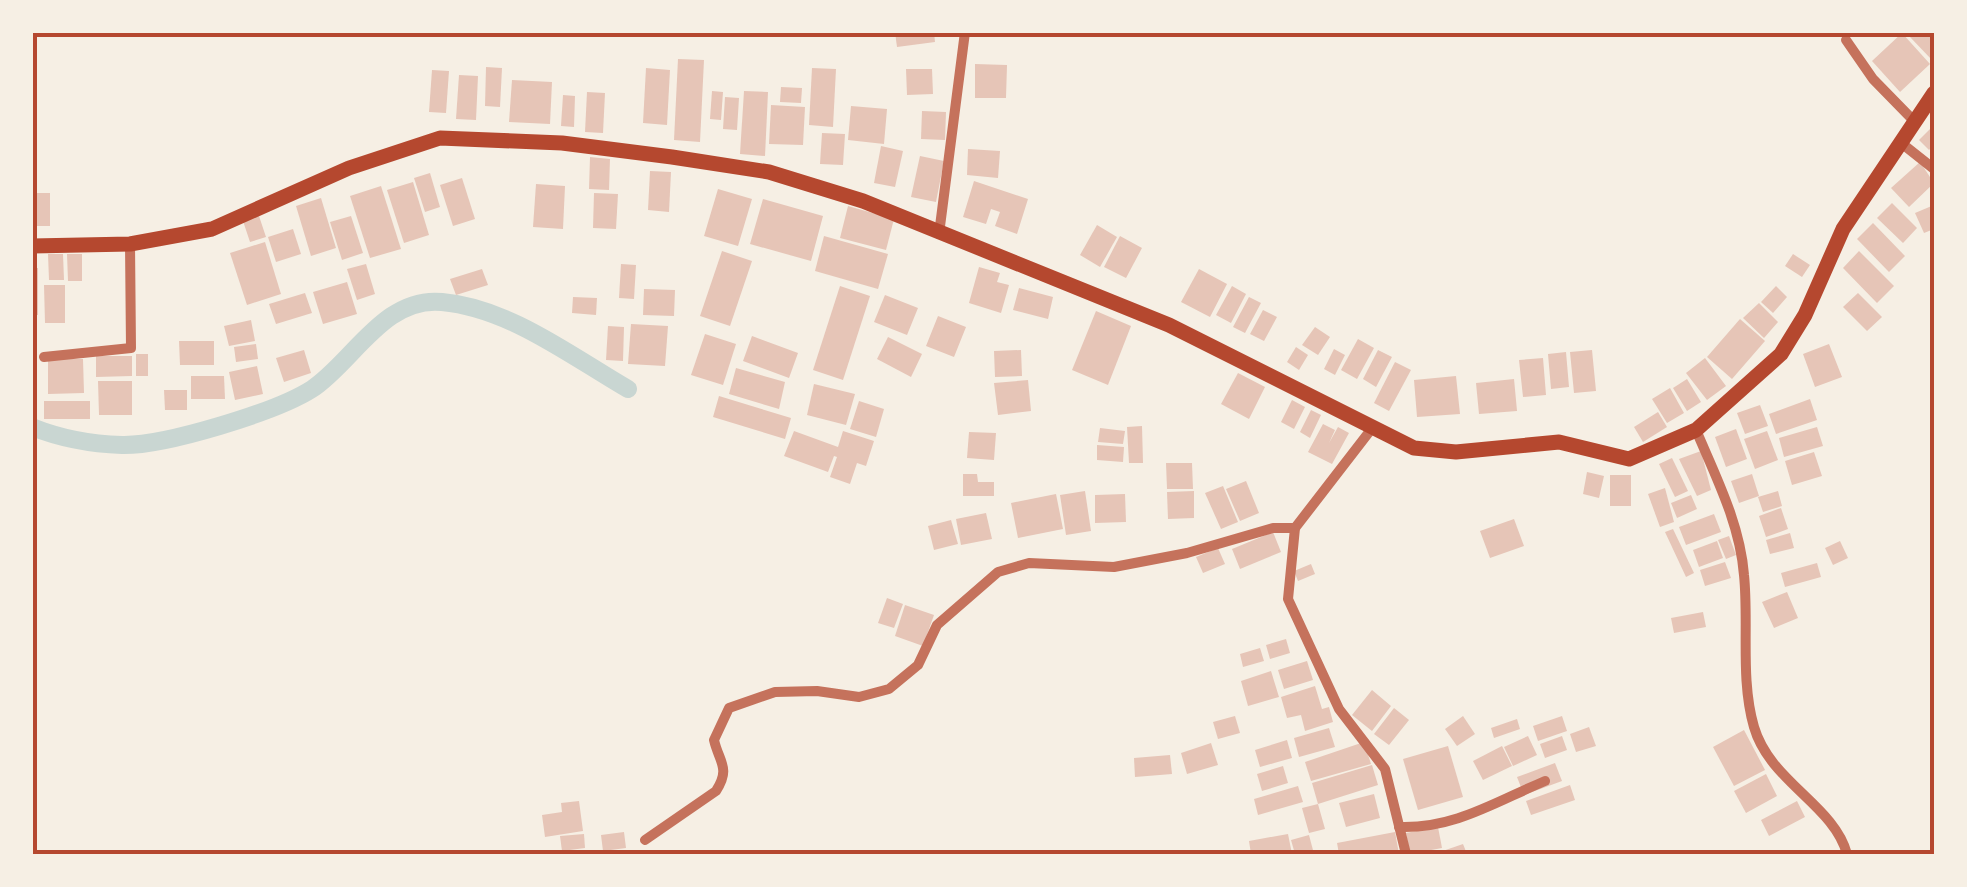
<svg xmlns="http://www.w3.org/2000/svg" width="1967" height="887" font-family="'Noto Sans',sans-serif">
  <rect width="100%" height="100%" fill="#f6efe4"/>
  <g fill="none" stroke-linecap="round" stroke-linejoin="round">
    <path stroke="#c9d6d2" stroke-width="18" d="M32,427C62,439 89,444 122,445C164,446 276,412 312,389C353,362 384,296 442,302C509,308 571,356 628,389"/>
  </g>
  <g fill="#e6c5b7">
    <path d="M895,32H934L935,42L897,47Z"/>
    <path d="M1913,32H1934L1932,60L1909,36Z"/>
    <path d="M1902,33L1930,64L1900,92L1872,61Z"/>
    <path d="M678,59L704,60L700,142L674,140Z"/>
    <path d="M975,64L1007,65L1006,98H975Z"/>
    <path d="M486,67L502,68L500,107L485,106Z"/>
    <path d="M646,68L670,70L667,125L643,123Z"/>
    <path d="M812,68L836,69L833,127L809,125Z"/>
    <path d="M906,69H932L933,94L907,95Z"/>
    <path d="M432,70L449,71L446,113L429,112Z"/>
    <path d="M459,75L478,76L476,120L456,119Z"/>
    <path d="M512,80L552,82L550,124L509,122Z"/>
    <path d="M781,87L802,88L801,103L780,102Z"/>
    <path d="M712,91L723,92L721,120L710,119Z"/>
    <path d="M744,91L768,92L765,156L740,154Z"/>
    <path d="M587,92L605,93L603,133L585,132Z"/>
    <path d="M563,95L575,96L574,127L561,126Z"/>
    <path d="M725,97L739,98L737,130L723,129Z"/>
    <path d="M771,105L805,107L803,145L769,144Z"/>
    <path d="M851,106L887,109L884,144L848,140Z"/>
    <path d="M922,111L946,112L945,140L921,139Z"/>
    <path d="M1934,125V145L1929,150L1919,140Z"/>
    <path d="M822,133L845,134L843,165L820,164Z"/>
    <path d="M881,146L903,151L895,187L874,183Z"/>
    <path d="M968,149L1000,151L998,178L967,175Z"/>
    <path d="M920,156L944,161L936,202L911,197Z"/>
    <path d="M590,157L610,159L609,190L589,189Z"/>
    <path d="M1920,162L1934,183L1909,207L1891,188Z"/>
    <path d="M650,171L671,172L669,212L648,210Z"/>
    <path d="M430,173L440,207L425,212L414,178Z"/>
    <path d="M462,178L475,219L453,226L440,185Z"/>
    <path d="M974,181L1028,199L1017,234L995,226L1000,212L991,209L986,224L963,217Z"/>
    <path d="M413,182L429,235L404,243L387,190Z"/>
    <path d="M536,184L565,186L563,229L533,227Z"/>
    <path d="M381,186L401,249L370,258L350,196Z"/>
    <path d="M718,189L752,199L738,246L704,236Z"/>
    <rect x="33" y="193" width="17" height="33"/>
    <path d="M594,193L618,194L616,229L593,228Z"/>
    <path d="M321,198L336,248L311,256L296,206Z"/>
    <path d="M763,199L823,216L811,261L750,244Z"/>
    <path d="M1892,203L1917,228L1903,243L1877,218Z"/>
    <path d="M1934,205V229L1924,233L1915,213Z"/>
    <path d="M848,206L894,219L886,250L840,238Z"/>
    <path d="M259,216L266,237L250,242L243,221Z"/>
    <path d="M351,216L363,253L342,260L330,222Z"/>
    <path d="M1873,223L1905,256L1889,272L1857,239Z"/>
    <path d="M1097,225L1117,237L1100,267L1080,255Z"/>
    <path d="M293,229L301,254L276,262L268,237Z"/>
    <path d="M824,236L888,254L878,289L815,271Z"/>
    <path d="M1120,236L1142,248L1126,278L1104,267Z"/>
    <path d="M265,242L281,294L247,305L230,253Z"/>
    <path d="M722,251L752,261L730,326L700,316Z"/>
    <path d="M1859,251L1894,286L1877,303L1843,268Z"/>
    <path d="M48,254H63L64,280H49Z"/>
    <path d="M67,254H82V281H68Z"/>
    <path d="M1793,254L1810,265L1802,277L1785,266Z"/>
    <path d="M366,264L375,294L357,300L347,269Z"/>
    <path d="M621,264L636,265L634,299L619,298Z"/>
    <path d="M979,267L1000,273L997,282L1009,285L1001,313L969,303Z"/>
    <rect x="32" y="268" width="6" height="47"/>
    <path d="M482,269L488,285L456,295L450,279Z"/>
    <path d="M1199,269L1227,284L1210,317L1181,302Z"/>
    <path d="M347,282L357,314L323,324L313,292Z"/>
    <path d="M44,285H65V323H45Z"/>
    <path d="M840,286L870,296L843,380L813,370Z"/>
    <path d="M1232,286L1246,294L1231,323L1216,315Z"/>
    <path d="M1776,286L1787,297L1773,313L1761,302Z"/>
    <path d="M1019,288L1053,297L1048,319L1013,310Z"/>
    <path d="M644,289L675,290L674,316L643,315Z"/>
    <path d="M305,293L312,313L276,324L269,304Z"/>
    <path d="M1858,293L1882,317L1867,331L1843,307Z"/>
    <path d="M885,295L918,308L907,335L874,322Z"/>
    <path d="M573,297L597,298L596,315L572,313Z"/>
    <path d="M1249,297L1261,303L1245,333L1233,327Z"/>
    <path d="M1759,303L1778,322L1764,338L1743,318Z"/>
    <path d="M1263,310L1277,317L1264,341L1250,334Z"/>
    <path d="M1096,311L1131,326L1108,385L1072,370Z"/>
    <path d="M938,316L966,327L954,357L926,346Z"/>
    <path d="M1740,319L1765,341L1732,379L1707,357Z"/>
    <path d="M251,320L255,341L229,346L224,326Z"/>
    <path d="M631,324L668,326L665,366L628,364Z"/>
    <path d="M608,326L624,327L623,361L606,360Z"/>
    <path d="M1315,327L1330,337L1318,355L1302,345Z"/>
    <path d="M705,334L736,344L723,385L691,375Z"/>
    <path d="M752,336L798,353L789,378L743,361Z"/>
    <path d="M888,337L922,354L911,377L877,359Z"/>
    <path d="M1358,339L1374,348L1357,379L1341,370Z"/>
    <path d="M179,341H214V365H180Z"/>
    <path d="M256,344L258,359L236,362L234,347Z"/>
    <path d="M1829,344L1842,377L1815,387L1803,354Z"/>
    <path d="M1296,347L1308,355L1299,370L1287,362Z"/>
    <path d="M1334,349L1345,355L1335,375L1324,369Z"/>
    <path d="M304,350L311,373L284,382L276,358Z"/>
    <path d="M1021,350L1022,376L995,377L994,351Z"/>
    <path d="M1378,350L1392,357L1376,387L1363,379Z"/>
    <path d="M1592,350L1596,391L1574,393L1570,352Z"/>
    <path d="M1566,352L1569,387L1551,389L1548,354Z"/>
    <rect x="136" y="354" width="12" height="22"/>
    <path d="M96,356H132V376L96,377Z"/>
    <path d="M1543,358L1546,395L1523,397L1519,360Z"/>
    <path d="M1705,358L1726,386L1707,400L1686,373Z"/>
    <path d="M48,359H83L84,393L48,394Z"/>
    <path d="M1395,362L1411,370L1389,411L1374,403Z"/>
    <path d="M257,366L263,394L235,400L229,372Z"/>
    <path d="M736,368L785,382L779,409L729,394Z"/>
    <path d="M1238,373L1265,387L1249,419L1221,404Z"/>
    <path d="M191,376H224L225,399H191Z"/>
    <path d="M1456,376L1460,414L1417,417L1414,380Z"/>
    <path d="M1514,379L1517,411L1479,414L1476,383Z"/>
    <path d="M1687,379L1701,402L1687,411L1673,388Z"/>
    <path d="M1028,380L1031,411L998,415L994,383Z"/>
    <path d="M98,381H132V415H99Z"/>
    <path d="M814,384L855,394L846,425L807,415Z"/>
    <path d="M1670,388L1684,413L1667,423L1652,399Z"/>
    <path d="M164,390H187V410H165Z"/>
    <path d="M719,396L791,418L785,439L713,417Z"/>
    <path d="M1810,399L1817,420L1776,434L1769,414Z"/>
    <path d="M1292,400L1305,407L1294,429L1281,422Z"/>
    <rect x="44" y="401" width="46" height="18"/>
    <path d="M859,401L884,409L876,437L850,429Z"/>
    <path d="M1760,405L1768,426L1745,434L1737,413Z"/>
    <path d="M1311,410L1321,415L1310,438L1300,432Z"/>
    <path d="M1658,412L1667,427L1643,442L1634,427Z"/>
    <path d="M1323,424L1335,430L1329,443L1338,427L1349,433L1332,464L1308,452Z"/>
    <path d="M1142,426L1143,463H1129L1127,427Z"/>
    <path d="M1817,427L1823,446L1784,457L1779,438Z"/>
    <path d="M1100,428L1125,431L1123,444L1098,442Z"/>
    <path d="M1736,429L1747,459L1726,467L1715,437Z"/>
    <path d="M794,431L838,447L843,431L874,441L866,466L857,463L850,484L830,477L837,457L834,456L828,472L784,456Z"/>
    <path d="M1767,431L1778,460L1755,469L1744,439Z"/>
    <path d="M969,432L996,433L994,460L967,458Z"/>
    <path d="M1097,445L1124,447L1123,462L1097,460Z"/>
    <path d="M1701,451L1711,490L1697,496L1679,459Z"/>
    <path d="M1814,452L1822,476L1792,485L1785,461Z"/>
    <path d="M1672,458L1688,491L1675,497L1659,464Z"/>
    <path d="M1166,463H1192L1193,489H1167Z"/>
    <path d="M1587,472L1604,476L1599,498L1583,494Z"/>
    <path d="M963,474H977L978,482H994V496H963Z"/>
    <path d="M1752,474L1759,496L1739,503L1731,481Z"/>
    <rect x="1610" y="475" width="21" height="31"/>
    <path d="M1246,481L1259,513L1240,521L1226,489Z"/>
    <path d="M1223,486L1238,522L1221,529L1205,493Z"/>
    <path d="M1665,488L1674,522L1660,527L1648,494Z"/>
    <path d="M1085,491L1091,531L1066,535L1060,495Z"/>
    <path d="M1194,491V518L1168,519L1167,492Z"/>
    <path d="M1778,491L1782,506L1763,512L1758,497Z"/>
    <path d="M1056,494L1063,529L1018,538L1011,503Z"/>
    <path d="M1125,494L1126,522L1095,523V495Z"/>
    <path d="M1691,495L1697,509L1677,518L1671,503Z"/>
    <path d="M1781,508L1788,529L1766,537L1759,516Z"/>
    <path d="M986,513L992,539L961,545L956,519Z"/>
    <path d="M1714,514L1721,532L1686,545L1679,527Z"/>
    <path d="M1514,519L1524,546L1490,558L1480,531Z"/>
    <path d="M951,520L958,544L934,550L928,526Z"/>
    <path d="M1673,529L1694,573L1686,577L1665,532Z"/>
    <path d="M1273,532L1281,552L1240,569L1232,549Z"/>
    <path d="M1790,533L1794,548L1770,554L1766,540Z"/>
    <path d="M1729,536L1736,555L1726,559L1718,540Z"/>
    <path d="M1717,541L1723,558L1699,567L1693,550Z"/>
    <path d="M1840,541L1848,558L1833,565L1825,548Z"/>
    <path d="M1218,548L1225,564L1203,573L1196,557Z"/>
    <path d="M1725,562L1731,578L1705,586L1700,570Z"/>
    <path d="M1817,563L1821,577L1785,587L1781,573Z"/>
    <path d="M1311,564L1315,574L1298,581L1294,571Z"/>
    <path d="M1787,592L1798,618L1774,628L1762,602Z"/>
    <path d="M887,598L903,604L894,628L878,623Z"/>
    <path d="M905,605L934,615L923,646L895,636Z"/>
    <path d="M1703,612L1706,627L1674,633L1671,618Z"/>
    <path d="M1286,639L1290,653L1270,659L1266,645Z"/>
    <path d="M1260,648L1264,661L1243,667L1240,654Z"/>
    <path d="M1307,661L1313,680L1284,689L1278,670Z"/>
    <path d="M1271,671L1279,697L1248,706L1241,681Z"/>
    <path d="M1315,686L1322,709L1329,707L1333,722L1305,731L1301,715L1287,718L1281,697Z"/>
    <path d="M1372,690L1391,706L1372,731L1352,715Z"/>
    <path d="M1394,708L1409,720L1389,745L1374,734Z"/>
    <path d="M1235,716L1240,733L1218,739L1213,722Z"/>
    <path d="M1463,716L1475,734L1457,746L1445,729Z"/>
    <path d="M1562,716L1567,731L1538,741L1533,726Z"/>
    <path d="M1517,719L1520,729L1494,738L1491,728Z"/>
    <path d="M1589,727L1596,746L1576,752L1570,734Z"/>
    <path d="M1329,728L1335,747L1299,757L1294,738Z"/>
    <path d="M1744,730L1765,770L1734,786L1713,747Z"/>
    <path d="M1528,736L1537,755L1513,766L1504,747Z"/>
    <path d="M1562,736L1567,750L1545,758L1540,744Z"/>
    <path d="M1287,740L1292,758L1260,767L1255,750Z"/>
    <path d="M1364,742L1371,764L1311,781L1305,762Z"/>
    <path d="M1211,743L1218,765L1187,774L1181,753Z"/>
    <path d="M1448,746L1463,797L1418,810L1403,759Z"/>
    <path d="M1502,746L1512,766L1483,780L1473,761Z"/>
    <path d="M1170,755L1172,774L1135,777L1134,758Z"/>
    <path d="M1555,763L1562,781L1524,795L1517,777Z"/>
    <path d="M1372,765L1378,785L1318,804L1312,783Z"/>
    <path d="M1283,766L1288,783L1262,791L1257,774Z"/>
    <path d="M1766,774L1777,796L1746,813L1734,791Z"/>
    <path d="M1570,785L1575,800L1531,815L1526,801Z"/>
    <path d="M1298,786L1303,802L1258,815L1254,799Z"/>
    <path d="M1374,794L1380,818L1346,827L1339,803Z"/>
    <path d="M579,801L583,831L545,837L542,815L562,812L561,803Z"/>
    <path d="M1797,801L1805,817L1769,836L1761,820Z"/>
    <path d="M1318,804L1325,829L1309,833L1302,808Z"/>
    <path d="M1438,827L1442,848L1410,854L1406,833Z"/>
    <path d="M624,832L626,848L603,851L601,835Z"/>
    <path d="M1395,832L1399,854H1339L1337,843Z"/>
    <path d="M584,834L585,848L562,851L560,836Z"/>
    <path d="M1288,834L1292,854H1251L1249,841Z"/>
    <path d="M1309,835L1314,854H1295L1291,840Z"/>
    <path d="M1463,844L1467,854H1434Z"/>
  </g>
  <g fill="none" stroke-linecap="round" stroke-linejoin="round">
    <g stroke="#c5725c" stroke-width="10">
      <path d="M1846,40L1873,79L1914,121"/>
      <path d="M1900,142L1934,169"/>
      <path d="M939,234L965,32"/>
      <path d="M44,357L131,348L130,244"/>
      <path d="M1373,427L1295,528L1288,599L1339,709L1385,769L1406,854"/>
      <path d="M1696,430C1716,477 1740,524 1744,575C1749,624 1740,679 1754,727C1770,782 1834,805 1847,854"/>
      <path d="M1399,827C1454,829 1495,802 1545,781"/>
      <path d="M645,840L716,791C731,768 719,762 714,740L729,708L775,692L817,691L859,697L889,689L918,665L937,625L998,572L1029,563L1114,567L1187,553L1273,528H1295"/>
    </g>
    <path stroke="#b5482f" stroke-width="15" d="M32,246L130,244L212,229L349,168L440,138L562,143L672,157L769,172L863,201L1169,325L1414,448L1456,452L1559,442L1629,459L1696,430L1781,354L1805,315L1843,229L1934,93"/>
  </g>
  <rect width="1967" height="887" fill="none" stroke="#f6efe4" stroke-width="70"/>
  <rect x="35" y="35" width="1897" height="817" fill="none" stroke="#b5482f" stroke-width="4"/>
</svg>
